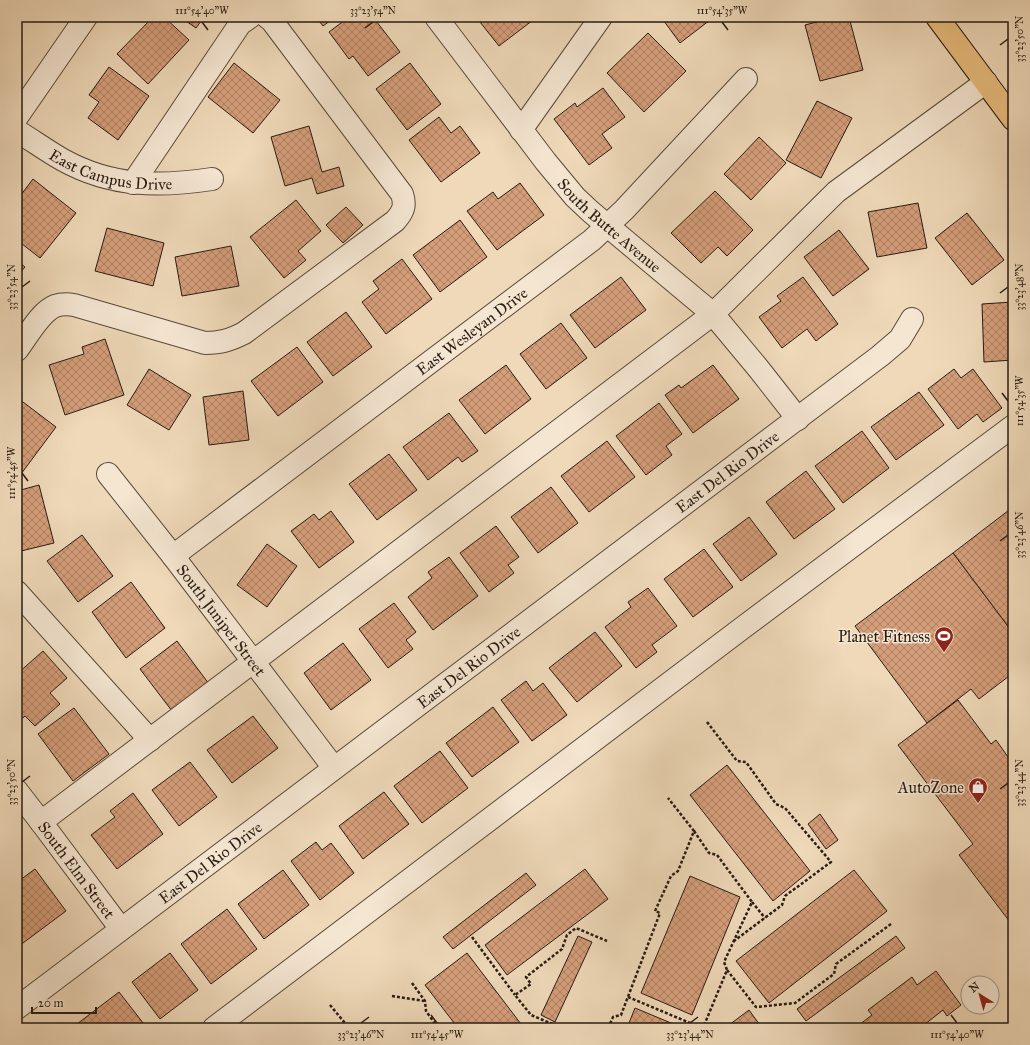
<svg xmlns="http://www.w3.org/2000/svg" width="1030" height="1045" font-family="'IM FELL Great Primer',serif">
  <defs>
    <pattern id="building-cross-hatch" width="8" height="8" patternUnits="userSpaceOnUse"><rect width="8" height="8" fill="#d59e7a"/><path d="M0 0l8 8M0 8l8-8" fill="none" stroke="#ad8063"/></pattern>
  </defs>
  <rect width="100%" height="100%" fill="#efd9b9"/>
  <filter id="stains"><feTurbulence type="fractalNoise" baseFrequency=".005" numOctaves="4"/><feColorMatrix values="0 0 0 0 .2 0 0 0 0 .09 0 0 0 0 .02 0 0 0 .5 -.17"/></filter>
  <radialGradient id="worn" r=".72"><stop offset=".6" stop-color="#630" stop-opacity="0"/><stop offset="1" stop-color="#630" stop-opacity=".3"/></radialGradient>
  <g fill="url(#building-cross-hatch)" stroke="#271b11">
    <path d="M17,17H25L17,27Z"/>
    <path d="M153,17H164L189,40L148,84L117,54Z"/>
    <path d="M180,17H204L196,28Z"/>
    <path d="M316,17H335L323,26Z"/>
    <path d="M349,17H373L400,52L368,76L353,56L349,59L329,32Z"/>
    <path d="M476,17H537L499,46Z"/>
    <path d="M661,17H714L680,43Z"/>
    <path d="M777,17H789L787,22Z"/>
    <path d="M836,17H849L863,70L820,81L805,25Z"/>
    <path d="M648,33L686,71L644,112L607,73Z"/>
    <path d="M234,63L280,100L253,133L208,97Z"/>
    <path d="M410,63L441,104L407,130L376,89Z"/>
    <path d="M109,67L149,96L118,140L88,118L99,102L89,95Z"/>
    <path d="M603,88L625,117L602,134L612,148L589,165L554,119L575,103L577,107Z"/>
    <path d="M817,101L852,118L821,178L786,160Z"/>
    <path d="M439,117L451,133L460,126L480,153L441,182L409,140Z"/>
    <path d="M309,126L322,172L339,167L344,186L317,194L312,178L285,186L271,137Z"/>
    <path d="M759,137L786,163L751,200L724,174Z"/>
    <path d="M33,179L76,213L40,258L17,240V200Z"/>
    <path d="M520,183L544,215L497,250L467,211L493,192L498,199Z"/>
    <path d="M715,191L753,230L727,256L718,247L701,263L671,233Z"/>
    <path d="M296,200L321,231L298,251L306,260L284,278L250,237Z"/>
    <path d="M918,203L927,248L877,257L868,212Z"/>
    <path d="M346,207L363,225L343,243L326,225Z"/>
    <path d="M967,213L1004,260L972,285L935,238Z"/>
    <path d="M460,220L487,257L440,292L413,255Z"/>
    <path d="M107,228L164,243L153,286L95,271Z"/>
    <path d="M839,230L869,269L833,296L804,257Z"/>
    <path d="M231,246L239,286L182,296L175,257Z"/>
    <path d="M402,259L432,299L386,334L362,302L379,289L373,281Z"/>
    <path d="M17,261L25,267L17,276Z"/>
    <path d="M621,277L646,310L595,348L570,315Z"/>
    <path d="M803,277L838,324L816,341L807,329L782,348L759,317L781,301L777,296Z"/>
    <path d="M1013,302V360L984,362L982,304Z"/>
    <path d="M346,312L372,347L333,376L307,342Z"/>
    <path d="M561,323L587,358L546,389L520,354Z"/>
    <path d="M105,339L124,395L65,415L49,365L84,354L82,347Z"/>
    <path d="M297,347L323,382L278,416L251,381Z"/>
    <path d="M506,365L531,399L485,434L459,400Z"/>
    <path d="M713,365L739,399L693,433L665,395L679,385L681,388Z"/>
    <path d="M149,369L191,395L169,430L127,405Z"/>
    <path d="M954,369L961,378L973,369L1002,408L983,422L977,414L958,429L928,389Z"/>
    <path d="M243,391L249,440L209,445L203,397Z"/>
    <path d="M919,392L944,425L896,460L871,427Z"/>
    <path d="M19,399L56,427L21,474L17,472V401Z"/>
    <path d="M659,403L682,434L666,446L672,455L646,475L616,436Z"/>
    <path d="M449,413L478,451L462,462L458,457L428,480L403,447Z"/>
    <path d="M862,431L889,468L843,503L815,466Z"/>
    <path d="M607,441L635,477L589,512L561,476Z"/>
    <path d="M389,454L417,490L377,520L349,484Z"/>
    <path d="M806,471L835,509L794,539L766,502Z"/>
    <path d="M39,485L54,543L17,552V491Z"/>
    <path d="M551,487L578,523L538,553L511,517Z"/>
    <path d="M1013,507V633L953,553Z"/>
    <path d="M331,511L354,542L319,568L291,531L314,514L319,520Z"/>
    <path d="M749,517L777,554L741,581L713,544Z"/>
    <path d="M496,526L519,557L508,565L514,573L489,592L460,553Z"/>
    <path d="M82,535L113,576L78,602L47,561Z"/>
    <path d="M267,544L297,566L267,607L237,585Z"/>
    <path d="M704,549L733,587L693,617L664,579Z"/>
    <path d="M953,553L1013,633V673L979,699L971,689L927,723L855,626Z"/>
    <path d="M449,557L478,596L433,630L408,597L432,578L428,572Z"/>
    <path d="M131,582L165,628L126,658L92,612Z"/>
    <path d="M648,588L677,626L652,645L657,652L636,668L605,627L631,607L628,602Z"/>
    <path d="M394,603L416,632L406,640L413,649L388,668L359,629Z"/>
    <path d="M595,632L622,666L577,702L549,668Z"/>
    <path d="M177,641L209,684L172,711L140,669Z"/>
    <path d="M343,643L371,680L331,710L304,673Z"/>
    <path d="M43,651L67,678L50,693L60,704L35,726L25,716L19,721L17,719V674Z"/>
    <path d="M526,681L533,691L543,683L567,715L532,741L501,700Z"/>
    <path d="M958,700L991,744L996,740L1013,764V926L959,855L973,844L898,745Z"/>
    <path d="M493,707L519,742L472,777L446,743Z"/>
    <path d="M74,708L109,754L73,781L38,734Z"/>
    <path d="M253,716L278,748L232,783L207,750Z"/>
    <path d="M440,751L468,788L422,823L394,786Z"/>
    <path d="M190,762L217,797L179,826L152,790Z"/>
    <path d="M727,765L810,871L773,901L690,795Z"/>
    <path d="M384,792L409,824L363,859L339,826Z"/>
    <path d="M133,793L163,834L117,869L91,835L115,817L110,811Z"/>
    <path d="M820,814L838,840L826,849L808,824Z"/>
    <path d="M316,842L322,850L331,843L354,873L320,900L291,861Z"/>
    <path d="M35,869L66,911L19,946L17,943V876L20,880Z"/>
    <path d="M585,869L608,899L507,975L485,945Z"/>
    <path d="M283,870L309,905L264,939L238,904Z"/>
    <path d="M854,870L887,911L769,1003L736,961Z"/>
    <path d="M526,873L536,885L453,949L443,937Z"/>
    <path d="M690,876L740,897L692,1015L641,993Z"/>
    <path d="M227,909L257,949L211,984L181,944Z"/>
    <path d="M578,936L592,942L555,1022L541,1015Z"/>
    <path d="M896,936L905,948L806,1021L797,1009Z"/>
    <path d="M170,953L198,990L160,1019L132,982Z"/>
    <path d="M467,953L524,1028H458L425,985Z"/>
    <path d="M936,971L961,1005L947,1016L943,1010L920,1028H855L872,1015L868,1010L912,977L917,985Z"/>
    <path d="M119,992L147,1028H73V1027Z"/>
    <path d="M635,1008L683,1028H627Z"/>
    <path d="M749,1010L762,1028H725Z"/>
  </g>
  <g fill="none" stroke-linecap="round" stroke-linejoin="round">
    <defs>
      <g id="minor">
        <path id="s1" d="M436,17L546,162L575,197L591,212L713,314L758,368L798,419"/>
        <path d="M17,117L86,17"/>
        <path d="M521,130L601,17"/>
        <path id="s2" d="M17,131C32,140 47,151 63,160C112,187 159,187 212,179"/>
        <path d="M133,183L240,24L250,17"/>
        <path d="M17,350C27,337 40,312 55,306C61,304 68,304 74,305L205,343C221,343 230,340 244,333L395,221C403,212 406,206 402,194L272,21L267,17"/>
        <path id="s3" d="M108,474L173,556L334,768"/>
        <path id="s4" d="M173,556L592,240L624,210L746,79"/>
        <path d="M17,592L150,740"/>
        <path id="s5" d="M17,791L41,822L121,929"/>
        <path d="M41,822L713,314L836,192L986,82"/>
        <path id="s6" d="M17,1008L880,356L900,339L912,319"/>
        <path d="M214,1028L741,629L1013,426"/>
      </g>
      <path id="major" d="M937,17L1013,119"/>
    </defs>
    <use href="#minor" stroke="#594a3b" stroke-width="24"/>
    <use href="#major" stroke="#271b11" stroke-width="24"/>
    <g stroke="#271b11" stroke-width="2.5" stroke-dasharray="3 2" stroke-linecap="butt">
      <path d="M707,722L737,761L746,762L776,804L785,808L831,862L785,896L782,905L734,941"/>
      <path d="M694,831L709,853L717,855L752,902L724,962L727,970L703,1028"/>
      <path d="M752,902L765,918"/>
      <path d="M472,937L515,995"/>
      <path d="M727,970L756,1007L795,1003L834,974L836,964L891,924"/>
      <path d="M412,983L425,1001L426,1011L438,1028"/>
      <path d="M392,996L424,1001"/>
      <path d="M628,997L702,1028"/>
      <path d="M330,1005L349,1028"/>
      <path d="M562,1028L531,1015L515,995L531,984L526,977L562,949L567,935L576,928L607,941"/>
      <path d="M608,1028L613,1017L621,1015L660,913L655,911L671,876L678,871L694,831L668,798"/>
    </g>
    <use href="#minor" stroke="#f5e6d2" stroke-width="22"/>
    <use href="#major" stroke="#e8bc7c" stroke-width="22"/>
  </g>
  <path fill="none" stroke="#271b11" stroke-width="1.5" d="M202,22L208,30M722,22L728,30M365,28L373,22M1000,45L1008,39M22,287L30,281M1000,293L1008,287M1002,393L1008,401M22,473L28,481M1000,541L1008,535M22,782L30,776M1000,789L1008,783M431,1015L437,1023M951,1015L957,1023M361,1023L369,1017M690,1023L698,1017"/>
  <defs>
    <symbol id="stadium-pin" viewBox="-11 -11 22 30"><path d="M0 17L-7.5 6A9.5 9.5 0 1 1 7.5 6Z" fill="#8f2418" stroke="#f5e6d2"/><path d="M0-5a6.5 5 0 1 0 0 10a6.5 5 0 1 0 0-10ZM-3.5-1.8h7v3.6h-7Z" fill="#fff"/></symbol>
    <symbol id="shop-pin" viewBox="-11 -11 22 30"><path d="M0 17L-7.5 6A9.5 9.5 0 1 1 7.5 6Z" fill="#8f2418" stroke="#f5e6d2"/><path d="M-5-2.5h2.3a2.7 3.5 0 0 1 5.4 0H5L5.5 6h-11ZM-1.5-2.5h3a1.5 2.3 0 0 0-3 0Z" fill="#fff"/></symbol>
  </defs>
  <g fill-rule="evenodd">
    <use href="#stadium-pin" x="933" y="625" width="22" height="30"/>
    <use href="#shop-pin" x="967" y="776" width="22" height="30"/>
  </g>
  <g text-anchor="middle" stroke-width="3" stroke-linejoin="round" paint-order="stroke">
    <g font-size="16" fill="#271b11" stroke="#f5e6d2">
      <text dy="6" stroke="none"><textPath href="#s2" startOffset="104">East Campus Drive</textPath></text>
      <text dy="6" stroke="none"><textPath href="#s1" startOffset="272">South Butte Avenue</textPath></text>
      <text dy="6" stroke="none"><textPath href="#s4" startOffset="374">East Wesleyan Drive</textPath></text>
      <text dy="6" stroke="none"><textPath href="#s6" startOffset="890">East Del Rio Drive</textPath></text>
      <text dy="6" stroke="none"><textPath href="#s3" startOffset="185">South Juniper Street</textPath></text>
      <text dy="6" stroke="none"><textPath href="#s6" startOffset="566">East Del Rio Drive</textPath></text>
      <text dy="6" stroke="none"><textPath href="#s6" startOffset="242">East Del Rio Drive</textPath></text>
      <text dy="6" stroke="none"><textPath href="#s5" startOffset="99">South Elm Street</textPath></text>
    </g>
    <g font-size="16" fill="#271b11" stroke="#f5e6d2" text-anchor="end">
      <text x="930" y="642">Planet Fitness</text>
      <text x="964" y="793">AutoZone</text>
    </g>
  </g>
  <rect width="1030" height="1045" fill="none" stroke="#efd9b9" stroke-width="44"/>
  <g transform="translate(980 995) rotate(323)"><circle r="19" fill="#f5e6d2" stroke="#a39585"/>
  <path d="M0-3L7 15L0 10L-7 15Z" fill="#8f2418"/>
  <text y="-6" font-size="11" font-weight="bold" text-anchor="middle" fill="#271b11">N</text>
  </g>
  <path d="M32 1007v6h64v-6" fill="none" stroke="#271b11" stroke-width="2"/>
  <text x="38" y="1007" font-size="12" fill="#271b11" stroke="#f5e6d2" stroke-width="3" paint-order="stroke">20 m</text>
  <rect x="22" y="22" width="986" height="1001" fill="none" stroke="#271b11" stroke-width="1.5"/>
  <g font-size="10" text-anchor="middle" fill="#271b11">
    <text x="202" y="14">111°54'40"W</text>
    <text x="373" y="14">33°23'54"N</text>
    <text x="722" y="14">111°54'35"W</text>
    <text transform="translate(1019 39) rotate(-90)" y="4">33°23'50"N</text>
    <text transform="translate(11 287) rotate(-90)" y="4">33°23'54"N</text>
    <text transform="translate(1019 287) rotate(-90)" y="4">33°23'48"N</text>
    <text transform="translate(1019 401) rotate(-90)" y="4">111°54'35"W</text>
    <text transform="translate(11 473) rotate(-90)" y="4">111°54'45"W</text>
    <text transform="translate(1019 535) rotate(-90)" y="4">33°23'46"N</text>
    <text transform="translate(11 782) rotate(-90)" y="4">33°23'50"N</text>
    <text transform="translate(1019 783) rotate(-90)" y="4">33°23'44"N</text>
    <text x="361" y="1038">33°23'46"N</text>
    <text x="437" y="1038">111°54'45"W</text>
    <text x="690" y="1038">33°23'44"N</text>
    <text x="957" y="1038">111°54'40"W</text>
  </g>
  <rect width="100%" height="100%" filter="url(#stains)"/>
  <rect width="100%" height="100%" fill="url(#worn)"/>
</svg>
